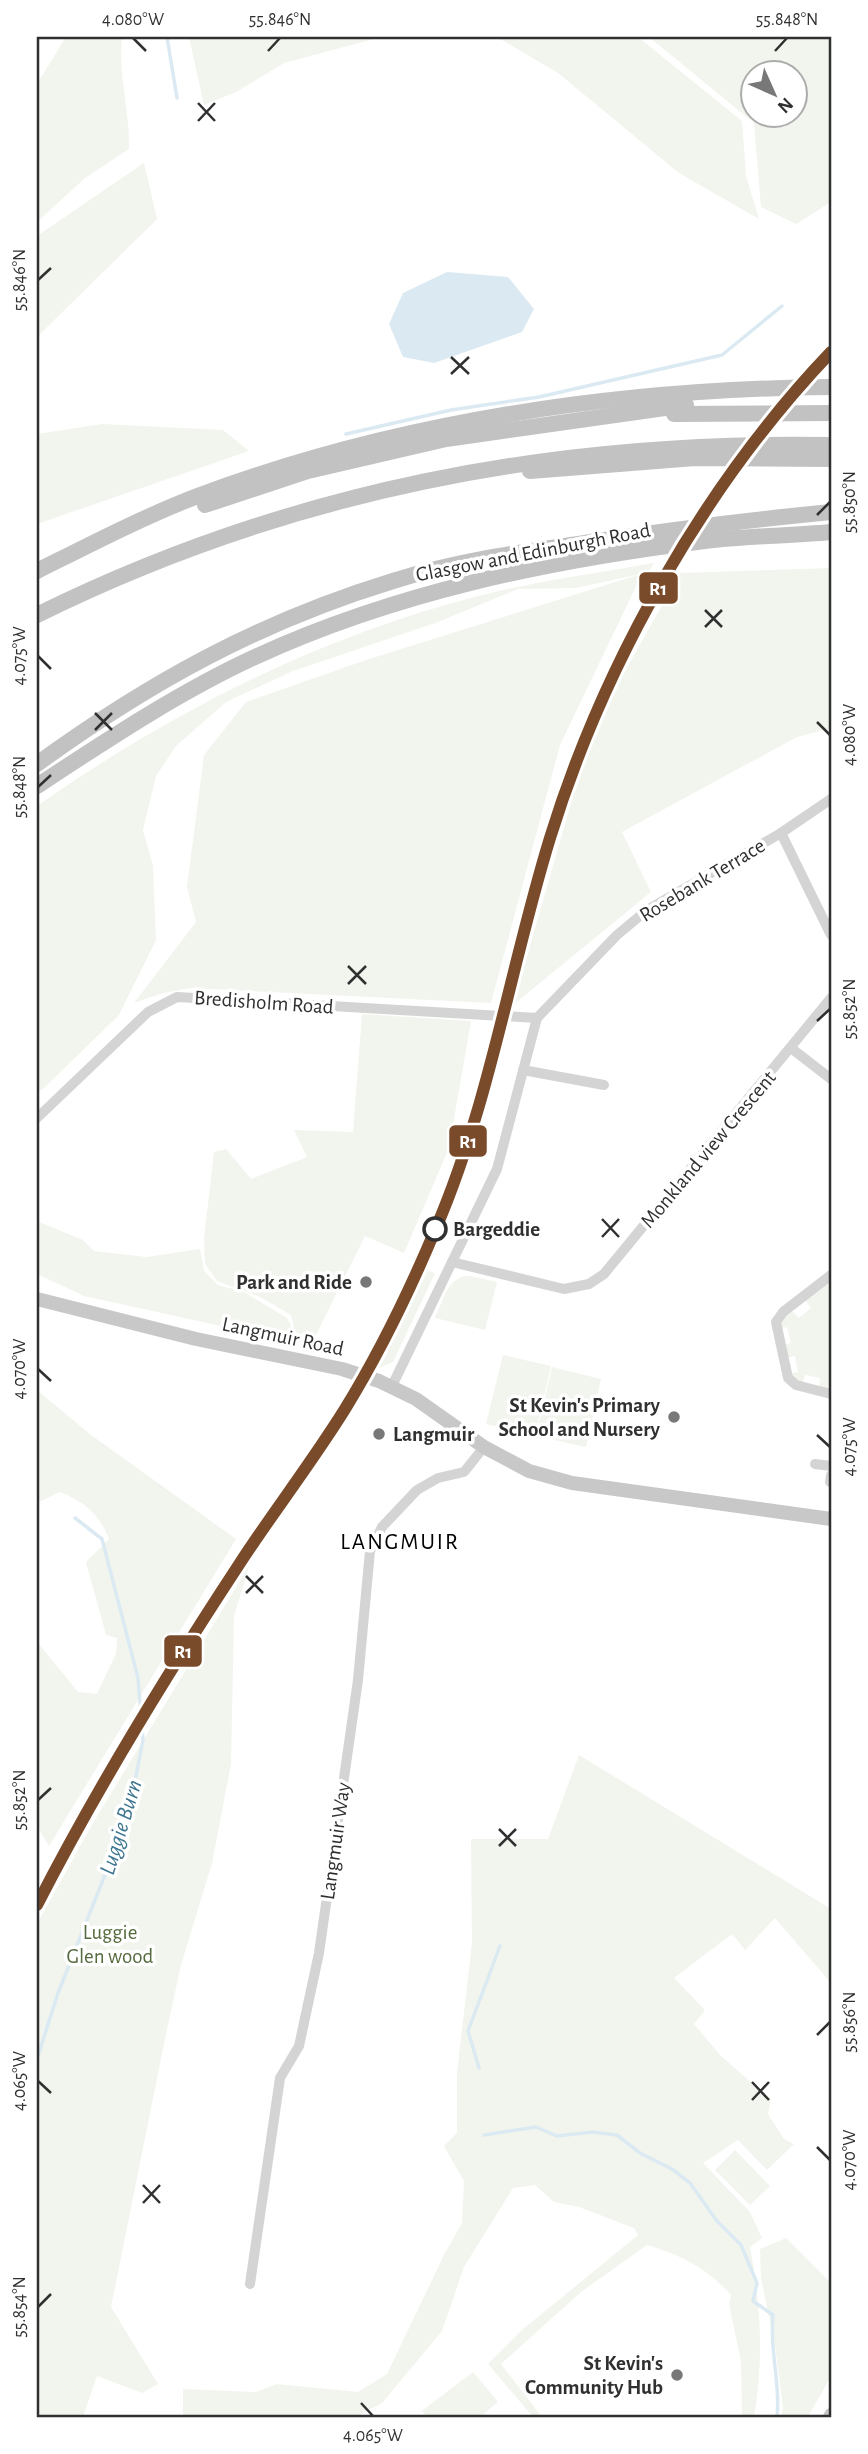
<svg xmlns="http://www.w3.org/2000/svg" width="868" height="2454" font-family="'Alegreya Sans',sans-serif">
  <rect width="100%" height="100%" fill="#fff"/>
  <g fill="#f2f5ed" fill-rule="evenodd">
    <path d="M66,37H122C118,75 130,111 129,149L85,178L37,222V84Z"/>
    <path d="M189,37H381L284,63L236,92L204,105Z"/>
    <path d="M497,37H638L742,121L746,176L759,219L679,173L558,73Z"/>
    <path d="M649,37H831V202L796,224L761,207L754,123ZM752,74H794V116H752Z"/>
    <path d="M144,163L157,219L37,337V236Z"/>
    <path d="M102,424L223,430L249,451L37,524V434Z"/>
    <path d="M654,563L648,573L642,574L560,745L491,1003L191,988L163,993L134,1003L196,922L187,887L204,755L246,702L366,660L641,574L575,588L518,589L438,622L293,671L226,702L176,746L156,776L143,830L153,866L156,940L119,1015L43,1089L37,1091V806C173,711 320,636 482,595C538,581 597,573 654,563Z"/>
    <path d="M831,568V728L797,737L622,832L651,892L513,1005L592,730L680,573Z"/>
    <path d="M362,1014L471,1021L449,1148L404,1253L365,1236L311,1345L296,1336L291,1315L260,1297L217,1281L205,1264L204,1238L214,1152L226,1149L251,1179L307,1157L294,1130L353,1132Z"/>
    <path d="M37,1221L83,1240L94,1251L146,1257L200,1249L204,1271L218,1285L244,1292L287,1318L292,1328L293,1342L84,1296L37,1274Z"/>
    <path d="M424,1270L435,1273L393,1362L379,1368L373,1367Z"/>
    <path d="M470,1276L497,1282L485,1330L435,1318C443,1301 448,1275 470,1276Z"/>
    <path d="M831,1281V1390L819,1388L820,1378L805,1375L802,1384L790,1374L798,1372L795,1356L785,1358L782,1346L791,1343L787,1327L778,1330L777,1323L792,1311L799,1318L811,1308L805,1300Z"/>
    <path d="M503,1355L551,1366L535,1435L486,1424Z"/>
    <path d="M552,1367L601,1379L586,1447L536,1436Z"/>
    <path d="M37,1390L91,1435L236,1539L49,1846L37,1826V1642L78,1692L97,1694L116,1654L117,1638L106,1635L86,1562L109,1539C99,1514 85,1502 60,1492L37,1503Z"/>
    <path d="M249,1566L234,1616L231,1764L212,1863L181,1965L167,2029L111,2307L158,2384L142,2393L97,2376L83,2417H37V1924L93,1823Z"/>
    <path d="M579,1755L831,1909L830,1982L775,1918L745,1950L732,1934L674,1978L705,2010L694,2024L721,2056L771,2100L768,2114L784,2139L794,2144L767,2170L738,2140L703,2163L750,2212L762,2238L750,2247C761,2306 764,2359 754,2417H742L741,2361L729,2304L731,2295C707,2268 681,2255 647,2245L581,2292L501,2364L542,2417H533L488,2364L522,2330L638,2235L634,2228L579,2207L554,2202L535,2185L513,2188L464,2267L442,2331L382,2403L356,2417H183V2389L256,2392L277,2384L358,2392L387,2374L444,2255L462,2223L464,2181L444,2146L457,2133V2073L472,1943L471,1839H548Z"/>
    <path d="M735,2150L770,2186L750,2205L715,2170Z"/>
    <path d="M786,2238L831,2283V2376L808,2417H781L783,2408L775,2345L761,2278L760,2249Z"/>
    <path d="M473,2372L498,2402L480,2417H427L422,2411Z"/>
  </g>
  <path fill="#dbeaf2" d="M447,272L508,277L534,309L522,332L434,363L403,357L389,324L403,293Z"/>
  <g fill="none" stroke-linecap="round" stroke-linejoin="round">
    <g stroke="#dbeaf2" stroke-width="3.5">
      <path d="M167,37L177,98"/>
      <path d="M346,434L451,410L539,397L722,355L782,306"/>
      <path d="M37,2059L58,1993L128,1817L143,1740L138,1678L102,1539L75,1518"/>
      <path d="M479,2068L468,2031L500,1946"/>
      <path d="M484,2135L536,2127L557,2136L593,2132L617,2135L640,2153L672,2169L690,2183L717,2221L741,2245L757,2283L753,2301L773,2315C769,2350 781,2383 777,2417"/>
    </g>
    <g stroke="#d4d4d4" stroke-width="10">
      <path d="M781,833L831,935"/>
      <path d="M791,1048L831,1079"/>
      <path d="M523,1070L604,1085"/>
      <path d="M37,1118L148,1012L177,997L537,1018"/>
      <path d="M452,1262L564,1289L589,1284L604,1274L831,998"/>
      <path d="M831,1275L783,1312L776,1322L788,1378L796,1385L831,1394"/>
      <path d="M392,1386L497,1169L537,1018L617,935L647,910L781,833L831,799"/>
      <path d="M815,1464L831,1466"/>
      <path d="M830,1482L831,1475"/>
      <path d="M250,2284L280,2078L299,2046L319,1953L358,1680L370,1551L382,1527L417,1490L438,1478L464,1472L484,1447"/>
    </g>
    <g stroke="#c8c8c8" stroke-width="14">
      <path d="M37,1299L196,1339L342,1369L379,1381L416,1399L484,1447L529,1471L572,1483L831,1519"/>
      <path d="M830,2417L831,2415"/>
    </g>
    <g stroke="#c2c2c2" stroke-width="16">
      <path d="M674,414L831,413"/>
      <path d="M530,471L695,458L831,459"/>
      <path d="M205,505L308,471L446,439L686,405"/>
      <path d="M37,571C89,545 141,518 195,497C397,421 617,389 831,387"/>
      <path d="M37,615C288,491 552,440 831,445"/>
      <path d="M37,764C150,682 259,622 393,581C455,561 520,552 584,543C667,530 749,520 831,512"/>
      <path d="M37,786C107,740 179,692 255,657C396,592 551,560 705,541C746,536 789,536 831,532"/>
    </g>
    <defs>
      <path id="rail-1" d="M37,1905C98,1786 167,1674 240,1563C274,1511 312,1462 345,1409C380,1352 410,1290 436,1228C490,1102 510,968 550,838C604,663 705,484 831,352"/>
    </defs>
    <use href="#rail-1" stroke="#fff" stroke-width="18"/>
    <use href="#rail-1" stroke="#7a4b2a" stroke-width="12"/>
  </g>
  <path fill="none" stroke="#303030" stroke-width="2.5" d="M133,38L146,51M268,51L280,38M775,51L787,38M198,103L215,121M198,121L215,103M38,280L51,268M451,357L469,374M451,374L469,357M817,515L830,502M705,610L722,627M705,627L722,610M38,656L51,669M95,713L112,730M817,722L830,735M95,730L112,713M38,787L51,775M348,966L366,984M348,984L366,966M817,1021L830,1009M602,1219L619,1237M602,1237L619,1219M38,1369L51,1381M817,1435L830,1447M246,1576L263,1593M246,1593L263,1576M38,1800L51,1788M499,1829L516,1846M499,1846L516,1829M817,2035L830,2022M38,2081L51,2093M752,2082L769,2100M752,2100L769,2082M817,2147L830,2160M143,2185L160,2203M143,2203L160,2185M38,2307L51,2294M361,2403L373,2416"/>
  <circle fill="#fff" stroke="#303030" stroke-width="3.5" cx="435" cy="1229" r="11"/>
  <g fill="#787878" stroke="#fff" stroke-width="2.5">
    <circle cx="366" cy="1282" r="7"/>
    <circle cx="674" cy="1417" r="7"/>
    <circle cx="379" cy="1434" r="7"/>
    <circle cx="677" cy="2375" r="7"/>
  </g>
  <g text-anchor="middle" stroke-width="7" stroke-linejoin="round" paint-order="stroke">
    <g font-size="21" fill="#303030" stroke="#fff">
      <text transform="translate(533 552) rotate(-11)" y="7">Glasgow and Edinburgh Road</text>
      <text transform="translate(702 880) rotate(-31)" y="7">Rosebank Terrace</text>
      <text transform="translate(264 1002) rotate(4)" y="7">Bredisholm Road</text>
      <text transform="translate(708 1149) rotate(-50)" y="7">Monkland view Crescent</text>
      <text transform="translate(283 1336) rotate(12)" y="7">Langmuir Road</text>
      <text transform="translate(335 1841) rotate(-82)" y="7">Langmuir Way</text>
    </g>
    <g font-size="21" font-weight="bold" fill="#303030" stroke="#fff" text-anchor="start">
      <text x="453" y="1236">Bargeddie</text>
    </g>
    <g font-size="21" font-weight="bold" fill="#303030" stroke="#fff" text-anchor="end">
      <text x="352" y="1289">Park and Ride</text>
      <text x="660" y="1412">St Kevin's Primary<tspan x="660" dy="24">School and Nursery</tspan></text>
      <text x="393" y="1441" text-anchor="start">Langmuir</text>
      <text x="663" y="2370">St Kevin's<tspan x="663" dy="24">Community Hub</tspan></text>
    </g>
    <g font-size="21" fill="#556b3d" stroke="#fff">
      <text x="110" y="1939">Luggie<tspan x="110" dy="24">Glen wood</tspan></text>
    </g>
    <g font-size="23" letter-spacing="2" fill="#000" stroke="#fff">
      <text x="400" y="1549">LANGMUIR</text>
    </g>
    <g font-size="23" font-style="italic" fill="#3e7691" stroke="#fff">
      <text transform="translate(120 1827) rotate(-73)" y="8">Luggie Burn</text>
    </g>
  </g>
  <g stroke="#fff" stroke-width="2.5">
    <rect x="638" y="571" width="41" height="34" rx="7" fill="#7a4b2a"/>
    <rect x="448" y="1124" width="40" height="34" rx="7" fill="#7a4b2a"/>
    <rect x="163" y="1634" width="40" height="34" rx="7" fill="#7a4b2a"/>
  </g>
  <g font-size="19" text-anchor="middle" font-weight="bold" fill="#fff">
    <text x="658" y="595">R1</text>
    <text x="468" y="1148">R1</text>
    <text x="183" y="1658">R1</text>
  </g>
  <rect width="868" height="2454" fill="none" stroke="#ffffff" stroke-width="77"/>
  <g transform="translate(774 94) rotate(135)"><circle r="33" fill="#ffffff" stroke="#acacac" stroke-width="2"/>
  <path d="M0-5L12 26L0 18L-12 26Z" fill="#787878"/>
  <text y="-10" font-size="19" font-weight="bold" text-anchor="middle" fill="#303030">N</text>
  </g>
  <rect x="38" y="38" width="792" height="2378" fill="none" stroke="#303030" stroke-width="2.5"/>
  <g font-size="18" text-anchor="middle" fill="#303030">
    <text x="133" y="25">4.080°W</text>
    <text x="280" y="25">55.846°N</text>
    <text x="787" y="25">55.848°N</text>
    <text transform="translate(19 280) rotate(-90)" y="6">55.846°N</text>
    <text transform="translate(849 502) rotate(-90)" y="6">55.850°N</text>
    <text transform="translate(19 656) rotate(-90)" y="6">4.075°W</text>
    <text transform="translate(849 735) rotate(-90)" y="6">4.080°W</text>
    <text transform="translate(19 787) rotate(-90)" y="6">55.848°N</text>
    <text transform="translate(849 1009) rotate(-90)" y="6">55.852°N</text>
    <text transform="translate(19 1369) rotate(-90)" y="6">4.070°W</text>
    <text transform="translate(849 1447) rotate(-90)" y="6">4.075°W</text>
    <text transform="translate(19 1800) rotate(-90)" y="6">55.852°N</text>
    <text transform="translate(849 2022) rotate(-90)" y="6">55.856°N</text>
    <text transform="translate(19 2081) rotate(-90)" y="6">4.065°W</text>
    <text transform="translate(849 2160) rotate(-90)" y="6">4.070°W</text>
    <text transform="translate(19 2307) rotate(-90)" y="6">55.854°N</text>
    <text x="373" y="2441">4.065°W</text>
  </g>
</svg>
